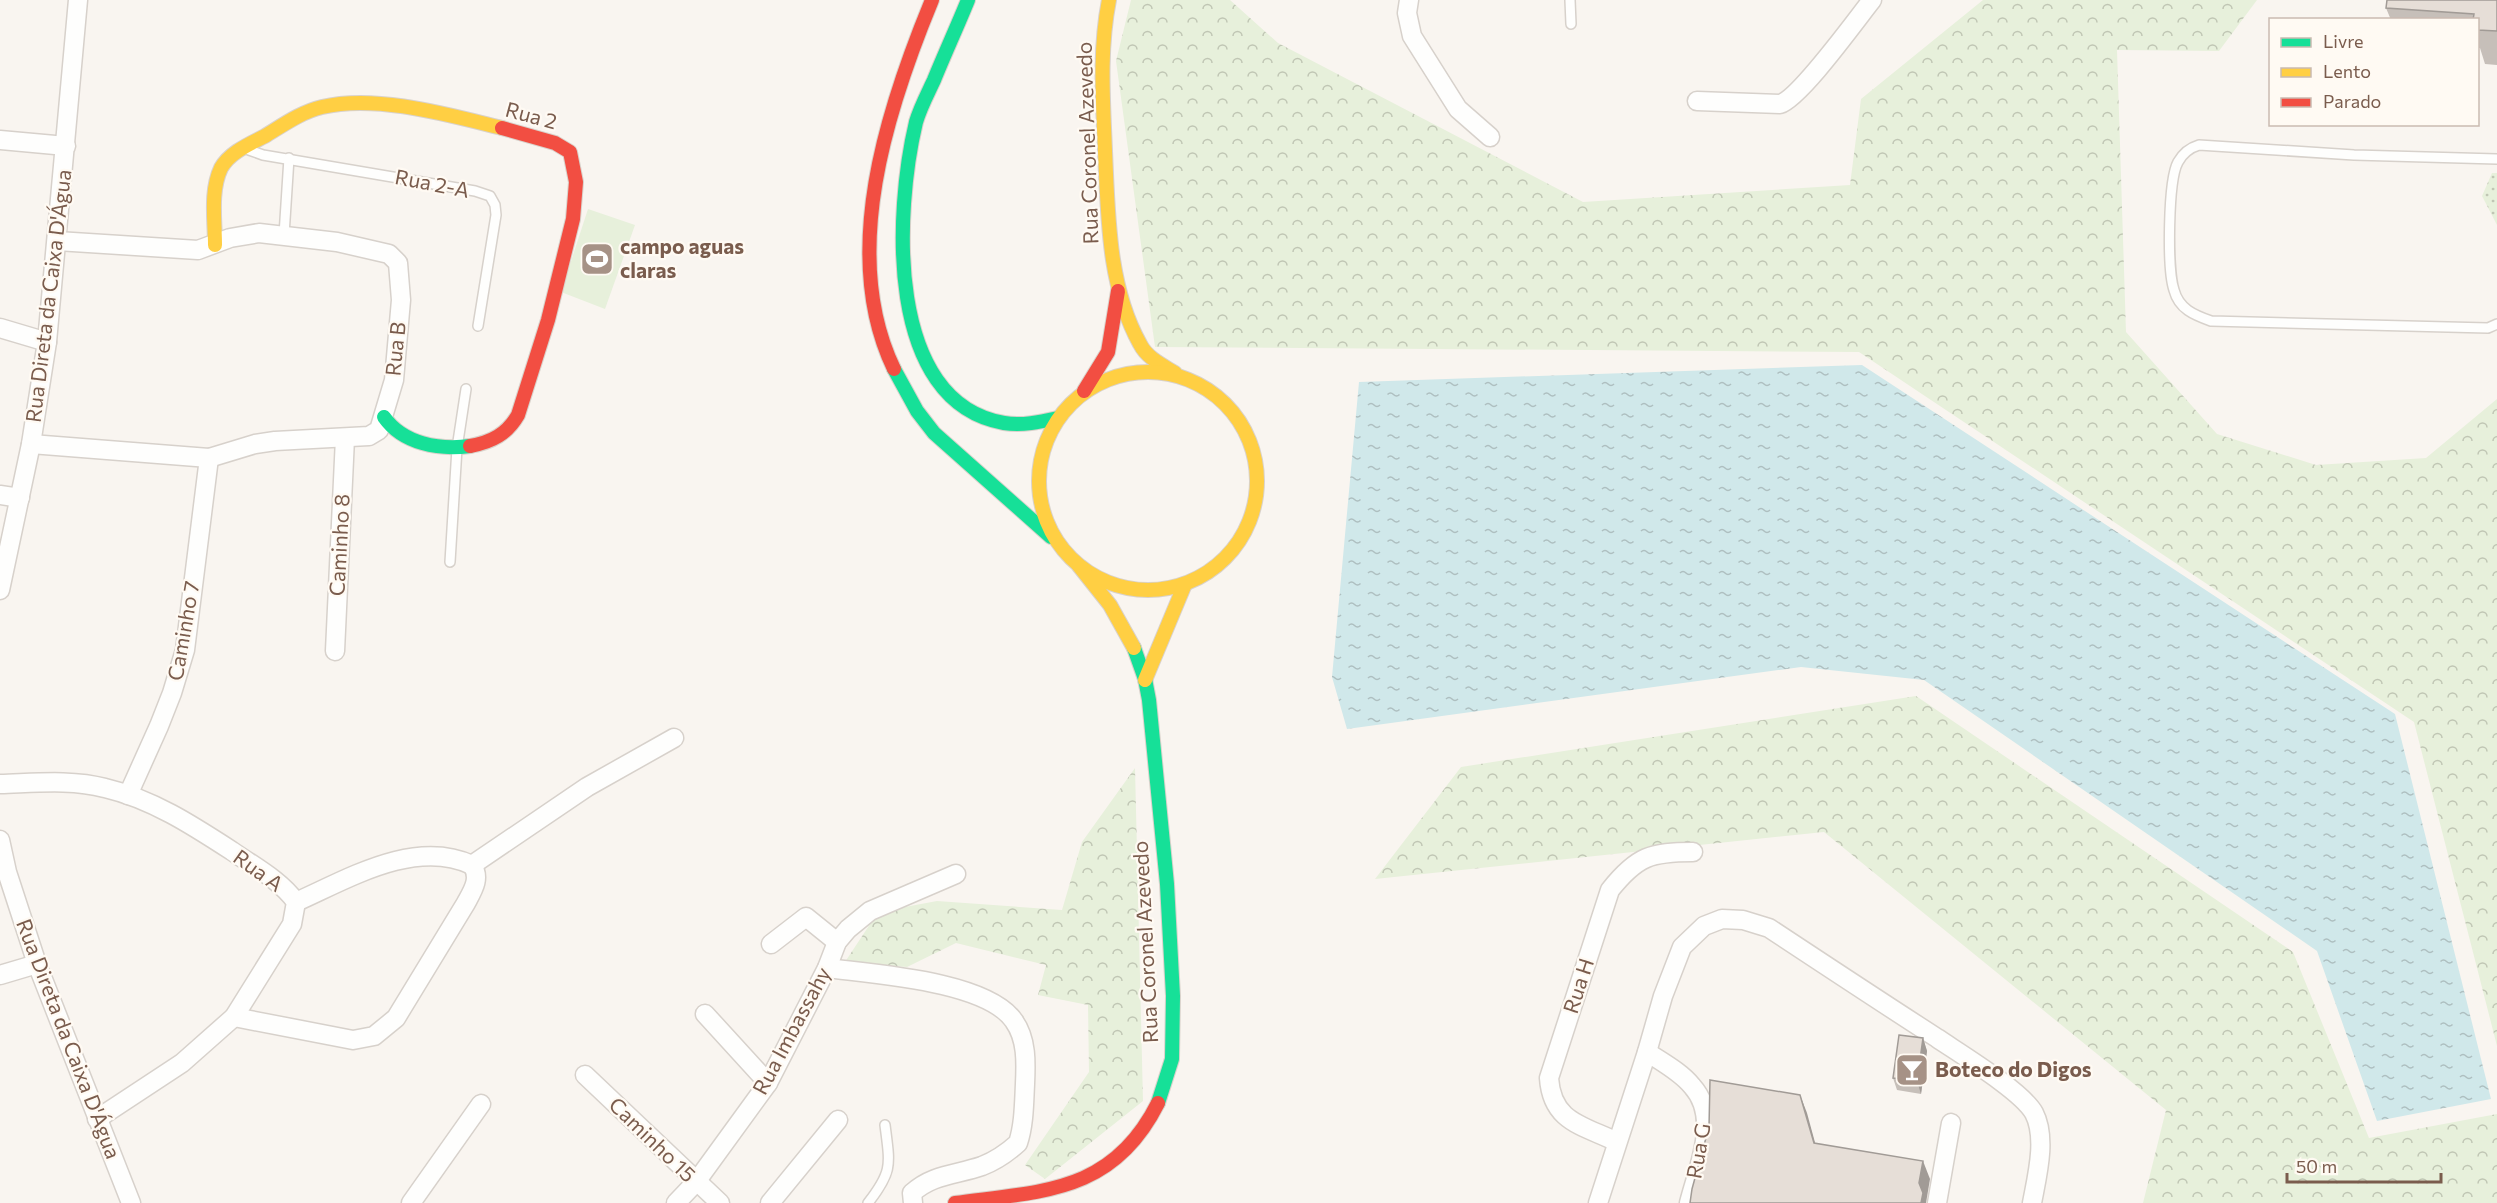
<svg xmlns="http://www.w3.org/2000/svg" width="2497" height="1203" font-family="Commissioner,sans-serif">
  <defs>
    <pattern id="grass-dots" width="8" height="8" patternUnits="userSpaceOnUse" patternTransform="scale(1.5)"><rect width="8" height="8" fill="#e7f0db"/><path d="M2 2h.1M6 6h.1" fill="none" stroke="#c0c6b4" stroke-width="1.8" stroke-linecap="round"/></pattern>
    <pattern id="forest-crowns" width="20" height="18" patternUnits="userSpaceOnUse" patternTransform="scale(1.5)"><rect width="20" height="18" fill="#e7f0db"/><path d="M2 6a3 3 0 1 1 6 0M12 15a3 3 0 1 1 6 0" fill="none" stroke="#c0c6b4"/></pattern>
    <pattern id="water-ripples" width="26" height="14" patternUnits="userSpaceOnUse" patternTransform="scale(1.5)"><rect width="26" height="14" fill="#d0e8ea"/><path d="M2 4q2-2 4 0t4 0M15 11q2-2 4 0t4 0" fill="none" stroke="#aebfc0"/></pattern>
  </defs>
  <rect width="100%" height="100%" fill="#f9f5f0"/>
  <path fill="url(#grass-dots)" d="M2492,173H2497V225L2482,196Z"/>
  <g fill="url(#forest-crowns)">
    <path d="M1131,0H1230L1278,43L1583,202L1850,185L1861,99L1983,0H2257L2219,51L2117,50L2126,332L2217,434L2316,465L2426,458L2497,399V1046L2414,722L1859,352L1155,347L1116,61Z"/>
    <path d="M1916,696L2293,952L2369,1138L2497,1114V1203H2143L2166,1110L1824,832L1375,879L1461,767Z"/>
    <path d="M1135,768L1143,1101L1045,1179L1025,1165L1089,1072L1088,1005L1038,995L1046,965L956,943L907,967L845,962L878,912L937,901L1062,910L1082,842Z"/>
  </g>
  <path fill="#e7f0db" d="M588,209L635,225L605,309L561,292Z"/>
  <path fill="url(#water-ripples)" d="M1862,365L2395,714L2491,1099L2377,1121L2317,951L1924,680L1801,667L1347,729L1332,677L1359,382Z"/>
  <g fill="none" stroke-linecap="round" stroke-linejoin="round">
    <defs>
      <g id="lane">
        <path d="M1570,0L1571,24"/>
        <path d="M249,150L263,155L475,191L490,196L495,205L496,215L478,326"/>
        <path d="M2497,159L2354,155L2199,145C2189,148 2183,153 2178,162C2168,180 2167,269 2174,290C2179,309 2194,315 2211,321L2488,328L2497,324"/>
        <path d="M284,235L289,158"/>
        <path d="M450,562L457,448L466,389"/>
        <path d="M868,1203C893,1171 890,1165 885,1125"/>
      </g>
      <g id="street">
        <path d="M1409,0L1407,13L1412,36L1458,109L1490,137"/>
        <path d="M1697,101L1780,104C1800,98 1856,20 1872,0"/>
        <path d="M0,140L66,146"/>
        <path d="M0,328L47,342"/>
        <path d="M31,444L209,458L255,444L275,441L369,436L379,430L394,380L401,300L398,263L389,254L337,242L259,233L230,238L198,250L57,241"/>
        <path d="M0,495L20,498"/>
        <path d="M0,590L31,444L47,342L78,0"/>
        <path d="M335,651L345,438"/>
        <path d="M0,784C35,783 72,779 105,788C152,799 192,825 232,851C255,867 280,880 296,902L292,924L234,1017L182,1063L97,1119"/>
        <path d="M128,795L159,726L172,693L185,650L209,458"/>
        <path d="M0,840L7,872L37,964L131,1203"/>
        <path d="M472,865L587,787L674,738"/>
        <path d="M296,902C348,879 415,838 472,865"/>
        <path d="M771,944L806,917L837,942"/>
        <path d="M827,968C873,974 987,981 1014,1021C1027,1039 1026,1063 1025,1084C1024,1104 1024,1125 1018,1143C1007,1153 995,1161 982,1166C956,1175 933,1174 912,1193L913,1203"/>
        <path d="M0,975L37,964"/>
        <path d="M705,1014L768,1083"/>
        <path d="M234,1017L353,1040L374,1036L396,1018L466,903C473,890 481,878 472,865"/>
        <path d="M1647,1052C1662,1062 1681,1072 1692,1086C1721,1118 1698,1167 1689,1203"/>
        <path d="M585,1075L720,1203"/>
        <path d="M1617,1142C1582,1125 1552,1122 1549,1078L1610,890C1637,856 1651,852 1693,852"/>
        <path d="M411,1203L481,1104"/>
        <path d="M676,1203L696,1182L768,1083L827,968L837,942L848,929L870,911L956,874"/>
        <path d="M770,1203L838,1120"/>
        <path d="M1598,1203L1647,1052L1663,996L1682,947L1704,926L1722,919L1743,920L1769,928C1825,965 1881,1002 1937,1038C1959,1053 2022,1091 2034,1113C2047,1138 2037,1176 2032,1203"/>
        <path d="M1937,1203L1951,1123"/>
      </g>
      <g id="fast">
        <path d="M968,0C957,27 945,53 934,80C928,93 920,108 916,122C895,210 884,402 1004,423C1022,426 1040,422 1058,418"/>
        <path d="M894,369L917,411L934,433L1051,537"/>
        <path d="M384,417C403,444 439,450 470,446"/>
        <path d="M1134,648L1145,679L1149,700L1167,884L1173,996L1172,1059L1158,1103"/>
      </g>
      <g id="slow">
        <path d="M1109,0C1099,51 1103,100 1105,151C1108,215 1108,287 1140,344C1147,358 1162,365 1175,373"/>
        <path d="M215,245C215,221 210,191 221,168C230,152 250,144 265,136C283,125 301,112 322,107C376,94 449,115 502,128"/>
        <circle cx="1148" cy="481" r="109"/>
        <path d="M1079,566L1110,605L1134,648"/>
        <path d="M1145,680L1185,584"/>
      </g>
      <g id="jam">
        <path d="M894,369C839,255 887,109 932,0"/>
        <path d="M1084,391L1108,352L1118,291"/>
        <path d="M470,446C492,442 507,434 518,415L548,320L573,219L576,182L570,152L555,143L502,128"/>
        <path d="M955,1203C1043,1191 1113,1193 1158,1103"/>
      </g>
    </defs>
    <use href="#lane" stroke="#d7d1cb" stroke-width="12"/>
    <use href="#street" stroke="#d7d1cb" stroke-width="21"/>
    <use href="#fast" stroke="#d9d2cb" stroke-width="16"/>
    <use href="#slow" stroke="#d9d2cb" stroke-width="16"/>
    <use href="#jam" stroke="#d9d2cb" stroke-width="16"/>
    <use href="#lane" stroke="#fefefd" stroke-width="9"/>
    <use href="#street" stroke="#fefefd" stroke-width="18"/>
    <use href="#fast" stroke="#16e098" stroke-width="14"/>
    <use href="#slow" stroke="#ffcf43" stroke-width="14"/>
    <use href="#jam" stroke="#f24e42" stroke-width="14"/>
  </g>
  <g fill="#c6bfb9">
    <path d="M2497,0V65L2485,64L2480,48H2478V20H2391L2386,8Z"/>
    <path d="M1923,1038L1927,1051L1921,1094L1897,1090L1893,1078Z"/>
  </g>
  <g fill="#a19b96">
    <path d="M1923,1038L1927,1051L1921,1094L1917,1081Z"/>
    <path d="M1800,1095L1807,1113L1820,1161L1814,1143Z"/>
    <path d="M1923,1161L1930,1179L1926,1203H1921L1919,1183Z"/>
  </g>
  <g fill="#e6ded7" stroke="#a19b96" stroke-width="1.5">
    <path d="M2387,0H2497V31L2478,30V20H2473L2474,14L2386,8Z"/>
    <path d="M1899,1035L1923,1038L1917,1081L1893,1078Z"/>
    <path d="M1710,1080L1800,1095L1814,1143L1923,1161L1919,1183L1923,1193L1921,1203H1690L1692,1189L1709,1127Z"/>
  </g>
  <defs>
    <symbol id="stadium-square" viewBox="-11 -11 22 22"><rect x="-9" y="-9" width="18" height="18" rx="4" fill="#a69286" stroke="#fffaf3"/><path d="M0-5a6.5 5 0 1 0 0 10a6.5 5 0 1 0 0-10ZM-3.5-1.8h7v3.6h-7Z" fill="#fff"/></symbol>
    <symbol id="bar-square" viewBox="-11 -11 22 22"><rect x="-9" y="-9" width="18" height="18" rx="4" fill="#a69286" stroke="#fffaf3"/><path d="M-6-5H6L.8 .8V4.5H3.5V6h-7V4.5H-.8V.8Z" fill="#fff"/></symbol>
  </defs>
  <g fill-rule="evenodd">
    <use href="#stadium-square" x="578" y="240" width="38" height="38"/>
    <use href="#bar-square" x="1893" y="1051" width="38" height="38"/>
  </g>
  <g text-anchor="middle" stroke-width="4.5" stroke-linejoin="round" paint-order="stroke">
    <g font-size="21" fill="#7a5c4d" stroke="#fffaf3">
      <text transform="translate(531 116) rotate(15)" y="7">Rua 2</text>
      <text transform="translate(1088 143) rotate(-92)" y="7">Rua Coronel Azevedo</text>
      <text transform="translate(432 184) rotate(11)" y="7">Rua 2-A</text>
      <text transform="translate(49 296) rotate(-83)" y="7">Rua Direta da Caixa D'Água</text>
      <text transform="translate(396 349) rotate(-84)" y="7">Rua B</text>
      <text transform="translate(340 545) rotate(-87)" y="7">Caminho 8</text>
      <text transform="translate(184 631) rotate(-80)" y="7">Caminho 7</text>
      <text transform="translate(258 871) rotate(36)" y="7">Rua A</text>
      <text transform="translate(1146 942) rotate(-93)" y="7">Rua Coronel Azevedo</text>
      <text transform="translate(1579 986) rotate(-72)" y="7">Rua H</text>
      <text transform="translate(792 1031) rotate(-62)" y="7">Rua Imbassahy</text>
      <text transform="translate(68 1039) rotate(69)" y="7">Rua Direta da Caixa D'Água</text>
      <text transform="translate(652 1140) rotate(44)" y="7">Caminho 15</text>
      <text transform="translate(1699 1151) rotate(-80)" y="7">Rua G</text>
    </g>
    <g font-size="21" font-weight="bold" fill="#7a5c4d" stroke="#fffaf3" text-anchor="start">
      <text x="620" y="254">campo aguas<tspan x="620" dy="24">claras</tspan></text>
      <text x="1935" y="1077">Boteco do Digos</text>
    </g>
  </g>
  <rect x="2269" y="18" width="210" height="108" fill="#fffaf3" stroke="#cabbb1" stroke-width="1.5"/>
  <rect x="2281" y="38" width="30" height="9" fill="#16e098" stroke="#cabbb1" stroke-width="1.5"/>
  <text x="2323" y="48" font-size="18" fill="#7a5c4d">Livre</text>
  <rect x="2281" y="68" width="30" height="9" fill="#ffcf43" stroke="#cabbb1" stroke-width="1.5"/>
  <text x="2323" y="78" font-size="18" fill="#7a5c4d">Lento</text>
  <rect x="2281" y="98" width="30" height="9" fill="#f24e42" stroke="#cabbb1" stroke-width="1.5"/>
  <text x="2323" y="108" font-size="18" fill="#7a5c4d">Parado</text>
  <path d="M2287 1173v9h154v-9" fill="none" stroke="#7a5c4d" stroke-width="3"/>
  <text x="2296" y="1173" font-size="18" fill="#7a5c4d" stroke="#fffaf3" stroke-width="4.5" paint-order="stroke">50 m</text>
</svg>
